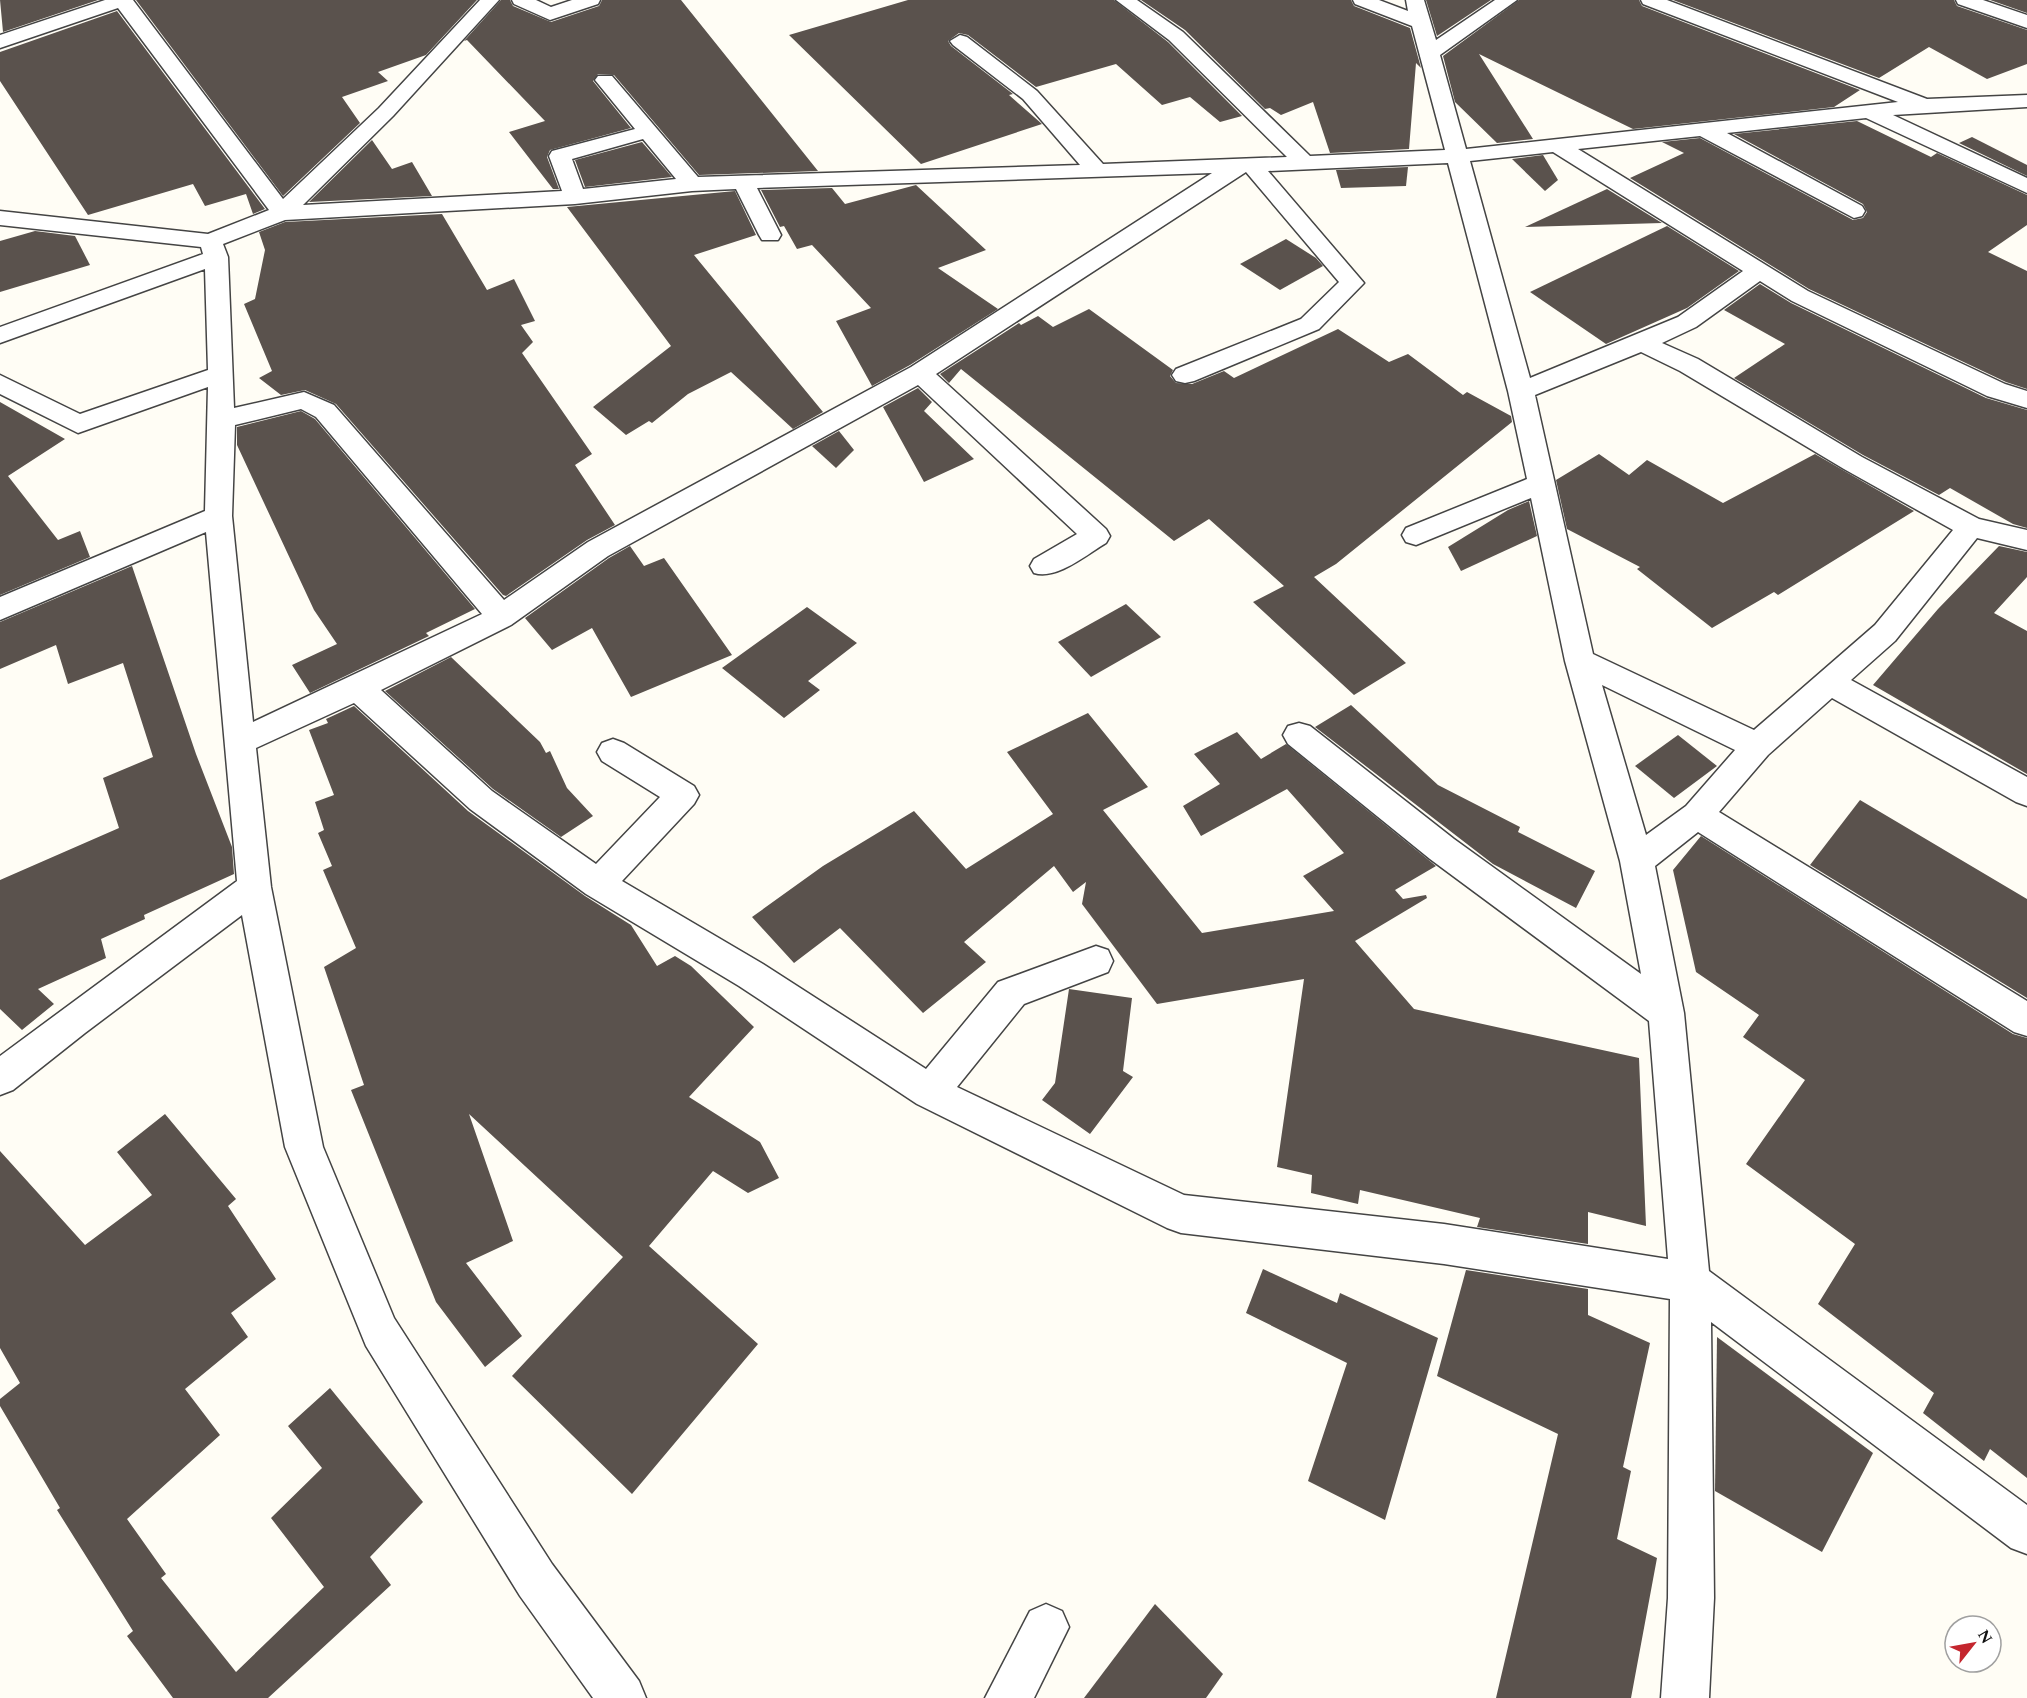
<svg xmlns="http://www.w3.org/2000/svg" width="2027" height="1698" font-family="Spectral,serif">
  <rect width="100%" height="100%" fill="#fffdf5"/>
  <g fill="#5a524d">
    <path d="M0,0H98L3,32Z"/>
    <path d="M136,0H477L426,55L378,72L388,81L342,97L360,123L283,196Z"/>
    <path d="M501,0H510L513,6L551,22L599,6L602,0H681L818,171L699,175L614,75L598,74L593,81L631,128L550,150L547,157L559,189H553L509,132L545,121L467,40L464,41Z"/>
    <path d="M908,0H1114L1168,42L1242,116L1220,122L1190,97L1162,105L1116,64L1036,87L968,35L959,33L948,41L951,46L1013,94L1009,95L1042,124L921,164L789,35Z"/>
    <path d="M1141,0H1351L1354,6L1410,28L1421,68L1416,63L1409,149L1330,153L1313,102L1281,115L1270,108L1265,109L1185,30Z"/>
    <path d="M1426,0H1491L1437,36Z"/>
    <path d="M1519,0H1639L1642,6L1860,90L1834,107L1633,129L1479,54L1533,139L1497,143L1455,102L1443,56Z"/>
    <path d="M1673,0H1954L1957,6L2027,30V64L1987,79L1929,47L1879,78Z"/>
    <path d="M1990,0H2027V13Z"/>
    <path d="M117,11L265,209L253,214L246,194L205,206L193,184L88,215L0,81V52Z"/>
    <path d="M1857,121L1931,157L1937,153L2027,195V225L1988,252L2027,271V389L2006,382L1809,289L1630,178L1684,153L1662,142L1700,138L1853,220L1863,218L1867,212L1863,204L1734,134Z"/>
    <path d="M1972,137L2027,165V176L1959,143Z"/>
    <path d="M372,140L392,169L412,162L432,196L309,202Z"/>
    <path d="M642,142L672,177L585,187L575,160Z"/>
    <path d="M1543,155L1558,180L1545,191L1512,159Z"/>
    <path d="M1408,167L1406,186L1341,188L1336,170Z"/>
    <path d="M916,185L986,250L938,268L998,309L910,365L872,386L836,321L871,308L812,245L797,249L784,226L780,227L761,190L832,188L845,204Z"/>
    <path d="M1607,189L1662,223L1525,227Z"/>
    <path d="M735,191L756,235L694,255L823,412L793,429L731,372L688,394L652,423L649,421L626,435L593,407L671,346L567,207Z"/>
    <path d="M442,214L487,290L514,279L535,321L521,325L533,342L522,353L592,454L575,465L615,525L587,540L506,596L503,595L336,404L305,390L281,395L259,378L272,371L244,304L255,299L265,250L259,232L285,222Z"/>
    <path d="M1667,226L1739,271L1687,308L1606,344L1530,292Z"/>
    <path d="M35,231L75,236L90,265L0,292V241Z"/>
    <path d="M1286,239L1316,258L1323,266L1280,290L1240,264Z"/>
    <path d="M1760,284L1791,303L1986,398L2027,410V528L2013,524L1950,488L1939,495L1863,455L1734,378L1785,344L1724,310Z"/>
    <path d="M1089,309L1173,370L1170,376L1176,383L1192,384L1224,371L1234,378L1338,329L1389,362L1408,354L1463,395L1467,392L1511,416L1512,422L1336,564L1314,577L1406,663L1354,695L1253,602L1284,586L1209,519L1174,541L961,369L949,383L940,374L1019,323L1021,325L1038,316L1053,327Z"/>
    <path d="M918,388L932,402L924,411L974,459L924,482L883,407Z"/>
    <path d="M0,402L65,439L8,476L58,540L80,531L90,557L0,595Z"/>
    <path d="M301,411L315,419L475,609L426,633L429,636L310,693L292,665L337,644L314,610L237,445V427Z"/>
    <path d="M839,431L854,450L836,468L812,446Z"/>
    <path d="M1599,454L1629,475L1647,460L1723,503L1815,454L1914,511L1778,595L1774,592L1712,628L1637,569L1640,567L1567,529L1556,480Z"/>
    <path d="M1529,501L1537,536L1461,571L1448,547L1508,510Z"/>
    <path d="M630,546L644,566L664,558L732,655L631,697L592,628L552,650L525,618L609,558Z"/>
    <path d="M1999,546L2027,552V577L1994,613L2027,631V774L1873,685L1938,609Z"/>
    <path d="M132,566L196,754L232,847L234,874L144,915L145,919L101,939L106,958L38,989L54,1004L22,1030L0,1009V880L119,828L103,778L153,757L123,663L68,684L56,645L0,669V622Z"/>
    <path d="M1126,604L1161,637L1091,677L1058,642Z"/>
    <path d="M807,607L857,643L808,681L820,690L784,718L722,668Z"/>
    <path d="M451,657L540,742L546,753L550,751L567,788L593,816L561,837L493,789L385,691Z"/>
    <path d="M1351,705L1438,785L1520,827L1518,832L1595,871L1576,908L1493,864L1315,727Z"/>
    <path d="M354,706L468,811L585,896L631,925L657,966L675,956L691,966L754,1027L689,1097L760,1142L779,1178L748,1193L713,1171L649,1246L758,1344L632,1494L512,1376L623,1257L469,1114L513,1241L466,1263L522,1336L485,1367L436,1302L351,1090L364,1085L324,967L356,948L323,870L332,866L318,833L324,830L315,802L334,795L309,730L328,723L326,719Z"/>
    <path d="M1088,713L1148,787L1103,810L1202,933L1334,911L1303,876L1344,853L1287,789L1201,836L1183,806L1220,784L1194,754L1237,732L1261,759L1286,744L1436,866L1395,890L1403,899L1426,895L1427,898L1355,941L1414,1009L1639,1058L1646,1226L1588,1212V1244L1477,1227L1480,1218L1360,1190L1358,1204L1311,1193L1312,1175L1277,1167L1304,979L1157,1004L1082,904L1086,882L1073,892L1054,866L964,942L986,962L923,1013L840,928L794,963L752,917L823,866L914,811L966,869L1053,814L1007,752Z"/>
    <path d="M1678,735L1717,766L1674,798L1635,766Z"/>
    <path d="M1860,800L2027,899V998L1810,865Z"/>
    <path d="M1701,836L2013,1034L2027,1038V1478L1990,1449L1984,1461L1923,1413L1934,1393L1818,1304L1855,1244L1746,1164L1805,1080L1743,1037L1759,1015L1696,972L1673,870Z"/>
    <path d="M1069,989L1132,998L1123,1071L1133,1077L1090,1134L1042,1100L1055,1083Z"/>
    <path d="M165,1114L236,1199L228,1206L276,1279L231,1313L248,1337L185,1389L220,1435L127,1519L166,1574L161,1578L236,1672L324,1587L271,1518L322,1468L288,1426L330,1388L423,1502L370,1557L391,1585L268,1698H173L127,1636L133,1631L57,1510L60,1508L0,1406V1399L20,1383L0,1348V1151L85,1245L152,1195L117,1152Z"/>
    <path d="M1263,1269L1337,1303L1340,1293L1438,1338L1385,1520L1308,1481L1347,1363L1246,1313Z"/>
    <path d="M1466,1270L1588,1289V1315L1650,1343L1623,1467L1631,1471L1617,1539L1657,1558L1631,1698H1496L1558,1434L1437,1376Z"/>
    <path d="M1717,1337L1873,1453L1822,1552L1715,1491Z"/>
    <path d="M1155,1604L1223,1674L1206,1698H1084Z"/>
  </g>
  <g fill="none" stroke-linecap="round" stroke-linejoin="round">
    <defs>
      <g id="minor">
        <path d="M105,0H133L283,199L379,108L480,0H499L393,116L303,205L562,191L549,156L552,151L635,129L595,80L598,76H612L698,177L1080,165L1023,99L953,45L950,41L960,35L967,37L1037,91L1103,164L1287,157L1169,40L1116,0H1137L1183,32L1310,156L1445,150L1412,26L1355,4L1353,0H1379L1408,11L1406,0H1424L1436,40L1495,0H1517L1440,55L1466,149L1898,102L1643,4L1641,0H1667L1927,99L2027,95V107L1893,115L2027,178V193L1866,118L1727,133L1862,206L1865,211L1862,216L1854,218L1700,136L1578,149L1808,291L2005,384L2027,391V408L1987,396L1792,301L1760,281L1696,327L1662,343L1698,359L1862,457L1979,519L2027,530V550L1977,538L1895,641L1851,680L2027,777V806L2016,802L1832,698L1768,755L1719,812L2027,1001V1036L2014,1032L1698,832L1655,866L1684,1013L1709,1271L2027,1505V1554L2011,1548L1711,1322L1714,1598L1709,1698H1661L1668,1598L1670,1299L1444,1264L1181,1233L1167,1228L917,1104L739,986L586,894L470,809L354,703L256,748L271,887L323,1147L394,1318L552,1564L639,1681L646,1698H593L520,1596L366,1346L285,1147L242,915L85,1033L13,1090L0,1095V1056L237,881L206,532L0,620V597L205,511L208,387L78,433L0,394V375L80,414L208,370L205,269L0,343V327L203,254L201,247L0,225V211L208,234L269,210L118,8L0,48V35ZM643,139L676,179L583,189L572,159ZM1553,152L1743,271L1678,317L1530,378L1470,161ZM1448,163L1508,391L1527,479L1406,528L1402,535L1406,542L1416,545L1531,498L1565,661L1620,861L1641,974L1454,839L1310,726L1299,723L1288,726L1283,735L1288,744L1430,859L1649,1021L1668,1259L1444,1224L1184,1195L957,1087L1024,1004L1108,972L1113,961L1108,950L1096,946L998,982L926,1069L763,964L622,881L694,804L699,795L694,786L624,743L613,739L602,743L597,752L602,761L660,797L596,864L492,791L381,690L511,625L608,556L918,385L1077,534L1034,559L1030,566L1034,573C1057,580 1086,555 1106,543L1110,536L1106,529L936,374L1246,172L1339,282L1301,319L1176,369L1172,375L1176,381L1185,383L1194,381L1319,329L1364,283L1268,171ZM1212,173L911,367L588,542L504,600L334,405L304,392L234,408L228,257L223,244L285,220L575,204L692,191L736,189L759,235L762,240H778L781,235L757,188ZM1641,352L1680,371L1844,469L1953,530L1875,625L1754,730L1593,654L1535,395ZM301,409L316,417L482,614L253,722L232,516L235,425ZM1602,685L1735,750L1686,806L1646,835Z"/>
        <path d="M512,0H536L551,7L572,0H600L598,4L550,20L514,4Z"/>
        <path d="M1956,0H1983L2027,15V28L1958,4Z"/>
        <path d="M1046,1604L1062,1611L1069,1627L1034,1698H985L1030,1611Z"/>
      </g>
    </defs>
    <use href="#minor" stroke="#444" stroke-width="3"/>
    <use href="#minor" fill="#fff" fill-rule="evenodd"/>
  </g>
  <g transform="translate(1973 1644) rotate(59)"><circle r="28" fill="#ffffff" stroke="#a0a0a0" stroke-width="1.5"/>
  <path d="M0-4.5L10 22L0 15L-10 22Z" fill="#c4262e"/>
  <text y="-9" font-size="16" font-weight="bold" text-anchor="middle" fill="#111111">N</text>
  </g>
</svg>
